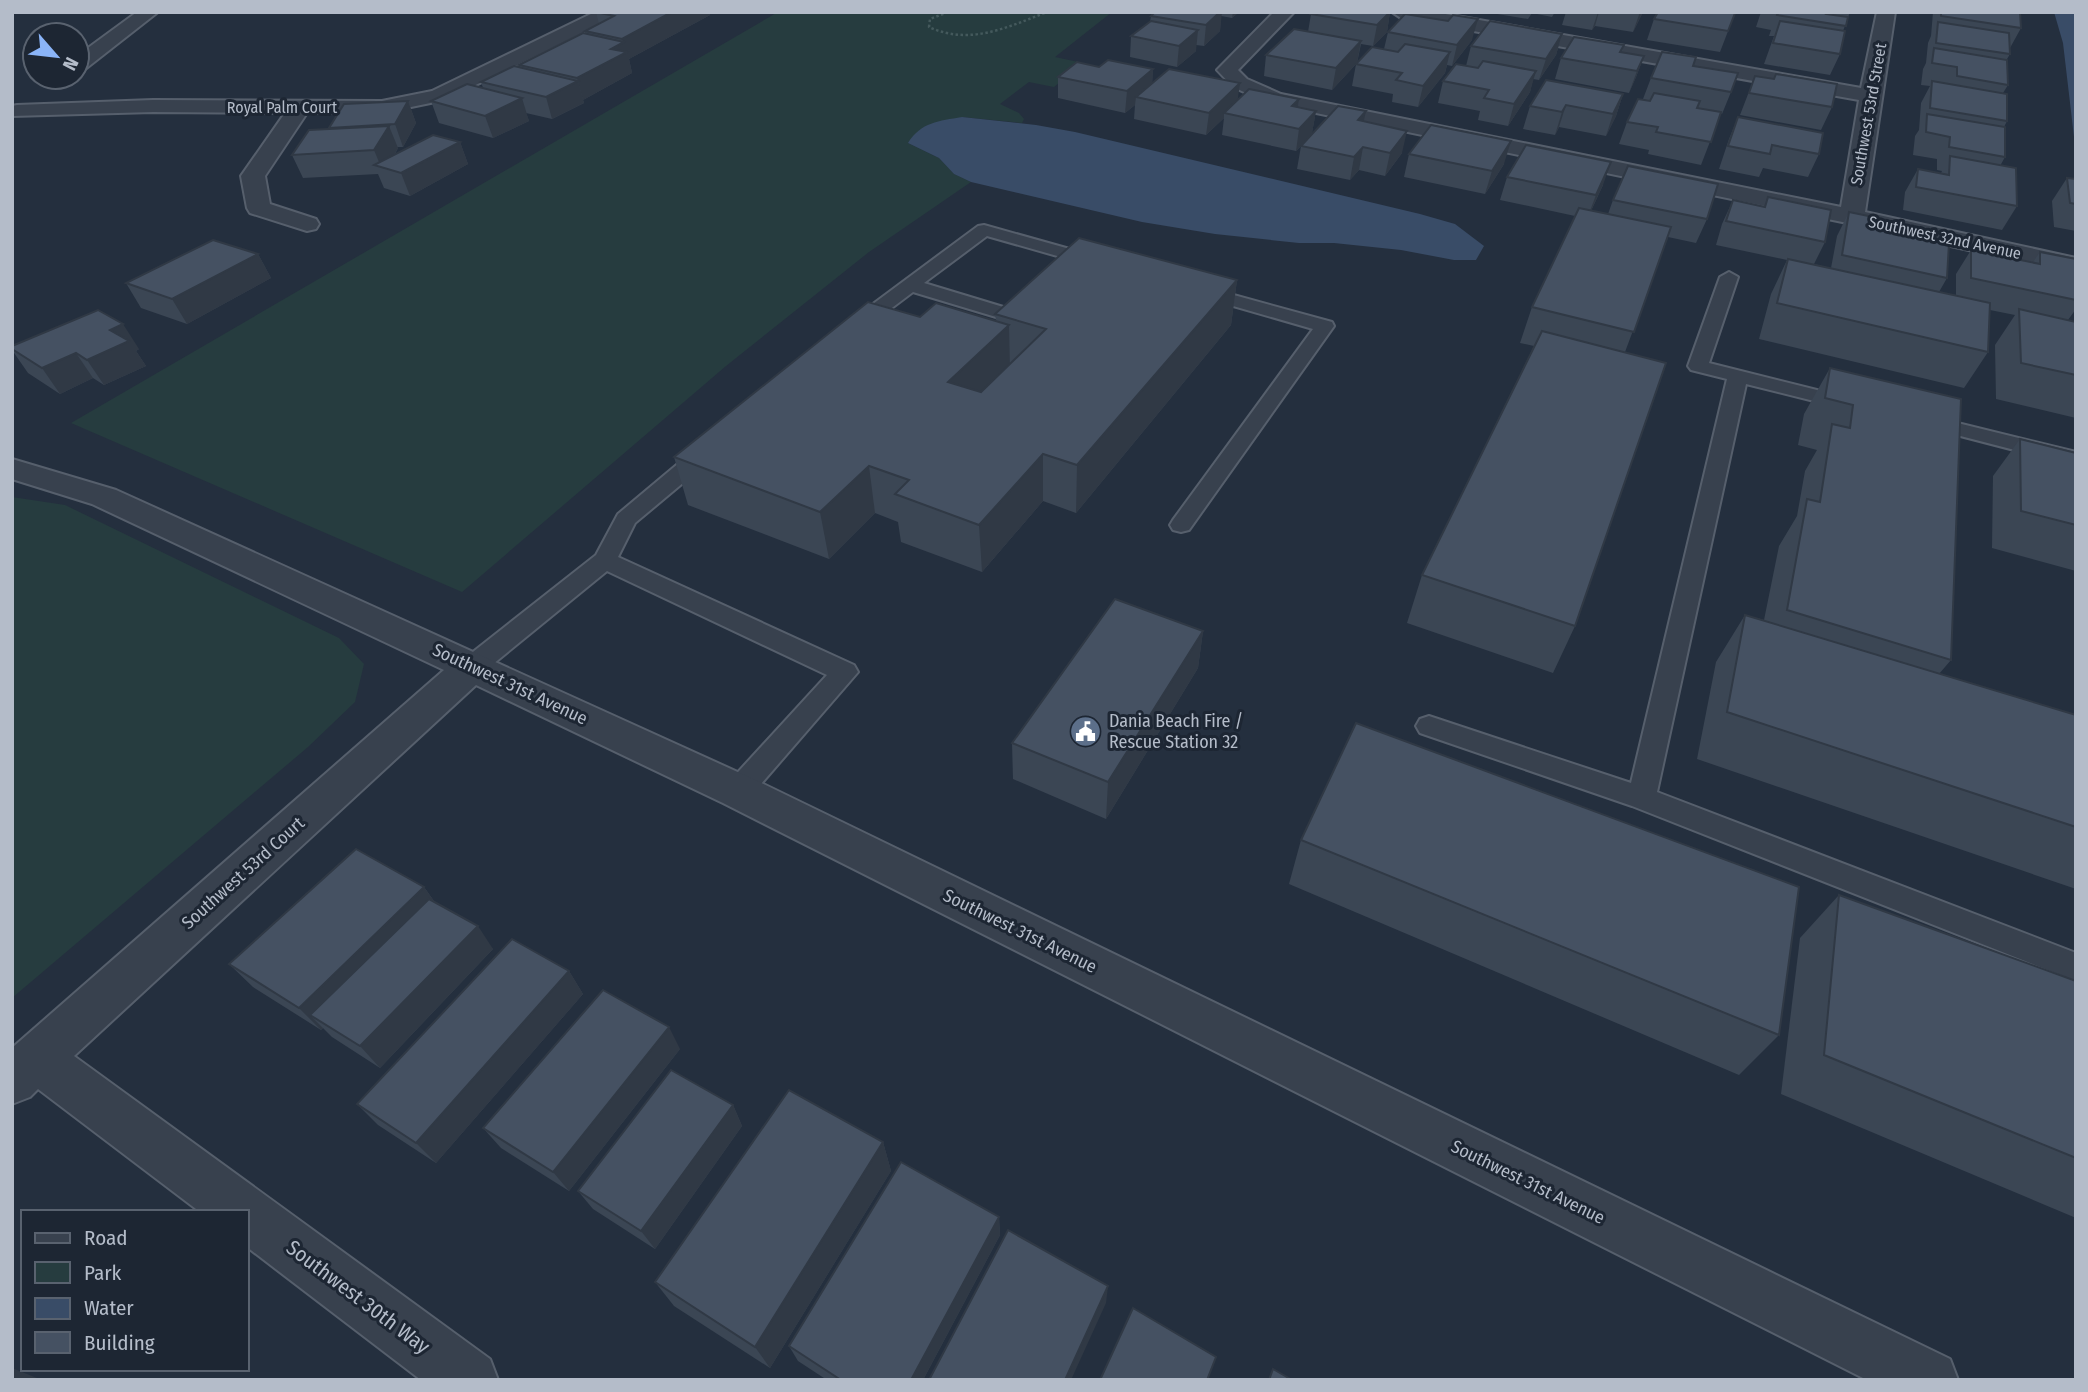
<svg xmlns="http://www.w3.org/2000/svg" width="2088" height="1392" font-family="'Fira Sans Condensed',sans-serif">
  <rect width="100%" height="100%" fill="#242f3e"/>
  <g fill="#263c3f">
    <path d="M778,12H1112L1055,57L1083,63L1054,87L1029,82L1000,104L1019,113L1024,119L1022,123L962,117L908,143L939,158L954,174L971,182L869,252L726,366L462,592L71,423Z"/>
    <path d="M12,497L65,505L339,638L364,664L355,702L308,747L12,998Z"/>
  </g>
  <g fill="#394c67">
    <path d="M2054,12H2076V154L2063,43Z"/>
    <path d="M962,117L1036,125L1075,132L1420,214L1455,224L1484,246L1476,260H1454L1401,250L1334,243H1299L1215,234L1142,222L971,182L954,174L939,158L908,143C921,122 939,121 962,117Z"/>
  </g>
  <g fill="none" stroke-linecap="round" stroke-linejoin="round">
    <defs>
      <g id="service">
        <path d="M984,225L1102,258L1105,262L1096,267L987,236L924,283L1020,312L1022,316L1020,320H1006L913,292L860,332H846L844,328L846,324L978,226Z"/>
        <path d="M1729,272L1738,277L1709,363L1857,400L1860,404L1857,408L1850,410L1746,384L1657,792L2076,953V981L1632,806L1420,733L1416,726L1420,719L1429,716L1631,783L1727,379L1691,370L1688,366L1720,277Z"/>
        <path d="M1201,286L1332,322L1334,326L1189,530L1181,532L1173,530L1170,525L1173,520L1313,329L1195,295L1192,291L1195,287Z"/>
        <path d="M1925,415L2076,452V466L1918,425L1915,421L1918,417Z"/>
        <path d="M706,446L714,447L717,452L714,457L635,523L618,557L854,665L858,672L748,799L738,802L728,799L724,791L728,783L827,675L607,571L482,673L473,675L464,673L460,666L464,659L596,555L618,514L698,447Z"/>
      </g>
      <g id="minor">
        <path d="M137,12H158L84,70L77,72V56Z"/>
        <path d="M595,12H619L617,16L445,100L382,113H307L265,176L270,204L316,219L319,224L316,229L307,231L250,213L247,208L241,176L285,113L153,112L12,116V106L17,105L153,100L382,101L432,91Z"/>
        <path d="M1274,12H1294L1238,70L1247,79L1281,94L1841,207L1859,100L1401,18L1392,12H1434L1861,88L1877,12H1895L1865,212L2076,258V274L1852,224L1268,103L1233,87L1217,70Z"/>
        <path d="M12,459L116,490L753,779L1950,1359L1958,1380H1867L723,803L476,685L74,1056L490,1359L498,1380H421L247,1247V1212H200L38,1089L30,1097L12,1104V1048L444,670L92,504L12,479Z"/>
      </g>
    </defs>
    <use href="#service" stroke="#565f6c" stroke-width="4"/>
    <use href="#minor" stroke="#565f6c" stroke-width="4"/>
    <path stroke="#44595c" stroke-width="2.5" stroke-dasharray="2.5 2.5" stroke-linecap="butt" d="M948,12L930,19L929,27C970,46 1008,27 1047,12"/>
    <use href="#service" fill="#38414e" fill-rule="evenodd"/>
    <use href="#minor" fill="#38414e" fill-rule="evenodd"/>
  </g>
  <g fill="#3b4654">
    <path d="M596,12H716L714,13H709L710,15L629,59L632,73L583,100L584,103L552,119L526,113L529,121L493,138L439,123L431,101L483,88L481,82L520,68L519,65L585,34V31L599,24Z"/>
    <path d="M1155,12H1239L1232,18L1221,16L1220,31L1204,46L1196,45V51L1177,67L1130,57L1131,36L1150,22L1151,16Z"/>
    <path d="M1390,12L1387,32L1373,46L1361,44L1357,63L1332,90L1264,76L1266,55L1308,32L1311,14Z"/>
    <path d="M1485,12H1555L1552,17L1532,13L1528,19Z"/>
    <path d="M1566,12H1643L1633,32L1595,26L1592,30L1562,25Z"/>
    <path d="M1761,12H1850L1843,31L1840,54L1830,75L1764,64L1774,36H1769L1771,30L1756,27Z"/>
    <path d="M1933,12H1941L2021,28L2010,48V54L2007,59L2008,85L2003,93L2007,121L2004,127L2005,157L2000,166L2017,206L2002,230L1903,210L1905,192L1918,169L1941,173L1942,171L1937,170V159L1913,155L1915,136L1919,130L1921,103L1930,86L1921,85L1923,69L1926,63L1928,43L1931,36Z"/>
    <path d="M1735,13L1720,52L1647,40L1654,19Z"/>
    <path d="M1448,21L1472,40L1452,66L1447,65L1445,73L1418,107L1392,102L1393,94L1352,86L1356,64L1384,49L1388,32Z"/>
    <path d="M1562,34L1556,55L1539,80L1533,79L1530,92L1508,126L1478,120L1480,111L1438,103L1443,81L1466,66L1471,46Z"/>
    <path d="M1624,45L1622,52L1644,56L1636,77L1629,93L1555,79L1561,58Z"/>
    <path d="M1693,66L1731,92L1722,114L1721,113L1701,165L1648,154L1649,150L1619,144L1627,122L1650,101L1643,99L1651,78Z"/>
    <path d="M1153,69L1152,83L1238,100L1299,99L1298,107L1316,111L1312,133L1364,122L1402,153L1385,176L1359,170L1350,180L1297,169L1301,146L1296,151L1222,135L1224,118L1206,135L1134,119L1135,105L1125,113L1058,98V77Z"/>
    <path d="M1776,74L1832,107L1821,130L1740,115L1755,76L1773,79Z"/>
    <path d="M1623,94L1616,116L1606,136L1559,127L1555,135L1523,129L1530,106Z"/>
    <path d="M408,101L416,123L403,147H397L398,148L394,156L460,142L468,164L410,196L384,188L378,174L303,178L292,155L330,129L329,128Z"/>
    <path d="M1738,117L1819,154L1808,177L1763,168L1759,177L1719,169L1729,139Z"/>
    <path d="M1409,154L1504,164L1485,194L1404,177Z"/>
    <path d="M1507,177L1603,185L1591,211L1608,214L1613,200L1707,219L1696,243L1668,237L1625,352L1575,626L1553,673L1407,623L1422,575L1534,346L1520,343L1532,307L1575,216L1500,200Z"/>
    <path d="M2067,178L2076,179V231L2054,227L2052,201Z"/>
    <path d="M1768,197L1825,242L1814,264L1831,268L1837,236L1849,212L1886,231L1947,278L1939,292L1956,295V274L1971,250L2033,262L2040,252L2076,259V309L2068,320L2076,322V418L1996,399L1995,345L2015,315L1990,310L1988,352L1964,388L1759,339L1771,294L1787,260L1716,245L1722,224L1733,200L1764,207Z"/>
    <path d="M258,254L271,278L187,324L141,308L126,283Z"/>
    <path d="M1237,280L1231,325L1076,513L1043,501L982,572L901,542L898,522L875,513L829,559L688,505L674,457L920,317L996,321L995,314Z"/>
    <path d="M12,346L139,349L136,351L146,366L104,385L93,378L60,394L28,373L12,350Z"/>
    <path d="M1830,368L1961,399L1951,660L1939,674L2076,715V889L1697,759L1716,662L1745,615L1764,620L1779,546L1797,516L1805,471L1817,450L1798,445L1804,414Z"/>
    <path d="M2020,439L2076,453V571L1992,548L1993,476Z"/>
    <path d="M1203,631L1198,668L1106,819L1013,779L1012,743Z"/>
    <path d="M1301,840L1779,1035L1739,1075L1289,884Z"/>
    <path d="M424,887L434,901L493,949L380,1068L332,1037L323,1028L321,1030L253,987L229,964Z"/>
    <path d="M1839,895L2076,981V1218L1781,1094L1800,938Z"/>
    <path d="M569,971L583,994L436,1163L378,1125L357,1104Z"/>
    <path d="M680,1049L569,1191L501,1148L483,1128Z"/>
    <path d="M733,1105L742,1126L655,1249L593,1209L578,1191Z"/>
    <path d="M883,1142L891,1171L770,1368L674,1306L655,1282Z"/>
    <path d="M999,1217L1000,1235L923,1380H827L798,1361L789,1346Z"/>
  </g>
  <g fill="#303945">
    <path d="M672,12H709L710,15L629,59L632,73L583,100L577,78L611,49L623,43L622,39Z"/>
    <path d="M1220,12H1222L1220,31L1204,46L1206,25Z"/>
    <path d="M1233,12H1239L1232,18Z"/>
    <path d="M1390,12L1387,32L1373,46L1377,25Z"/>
    <path d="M1598,12H1599L1595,26L1592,30Z"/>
    <path d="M1640,12H1643L1633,32Z"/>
    <path d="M1478,19L1472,40L1452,66L1457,45Z"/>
    <path d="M1198,30L1196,51L1177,67L1179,46Z"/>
    <path d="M1562,34L1556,55L1539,80L1546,59Z"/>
    <path d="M1361,41L1357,63L1332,90L1336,68Z"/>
    <path d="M1450,52L1445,73L1418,107L1423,86Z"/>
    <path d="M1644,56L1636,77L1629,93L1637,71Z"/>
    <path d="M1153,69L1152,91L1136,97L1135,105L1125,113L1127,91Z"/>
    <path d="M1536,71L1530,92L1508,126L1514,104Z"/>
    <path d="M578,81L584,103L552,119L546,97Z"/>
    <path d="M1240,83L1237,105L1224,113V118L1206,135L1209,113Z"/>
    <path d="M1623,94L1616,116L1606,136L1613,114Z"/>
    <path d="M522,98L529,121L493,138L485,116Z"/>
    <path d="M1299,99L1296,121L1292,106Z"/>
    <path d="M408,101L416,123L403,147L395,124Z"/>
    <path d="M1566,105L1559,127L1555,135L1562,112Z"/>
    <path d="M1316,111L1312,133L1296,151L1299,129Z"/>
    <path d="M1366,111L1361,134L1358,120Z"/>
    <path d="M389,126L398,148L386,169L381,167L374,150Z"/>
    <path d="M1407,131L1402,153L1385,176L1390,153Z"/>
    <path d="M1511,141L1504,164L1485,194L1492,171Z"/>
    <path d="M460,142L468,164L410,196L401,173Z"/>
    <path d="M1363,147L1359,170L1350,180L1354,157Z"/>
    <path d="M1611,162L1603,185L1587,219L1596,195Z"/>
    <path d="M258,254L271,278L187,324L172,299Z"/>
    <path d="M1237,280L1231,325L1076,513L1077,465Z"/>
    <path d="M123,324L139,349L136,351L146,366L104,385L87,360L110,330Z"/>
    <path d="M1009,325L1010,370L952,429L948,382Z"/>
    <path d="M76,353L93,378L60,394L42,368Z"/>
    <path d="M1043,454V501L982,572L979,525Z"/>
    <path d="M869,466L875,513L829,559L820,512Z"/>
    <path d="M1203,631L1198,668L1106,819L1108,782Z"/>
    <path d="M424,887L441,911L310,1015L323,1028L321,1030L299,1008Z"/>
    <path d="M478,926L493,949L380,1068L360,1046Z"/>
    <path d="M569,971L583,994L436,1163L416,1143Z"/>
    <path d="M669,1027L680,1049L569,1191L553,1172Z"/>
    <path d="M733,1105L742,1126L655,1249L641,1231Z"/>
    <path d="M883,1142L891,1171L770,1368L755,1347Z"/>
    <path d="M999,1217L1000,1235L923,1380H911Z"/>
    <path d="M1108,1286L1106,1303L1071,1380H1065Z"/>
    <path d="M12,1368L42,1380H13L12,1379Z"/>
  </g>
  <g fill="#455162" stroke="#303945" stroke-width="2">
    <path d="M596,12H672L622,39L585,31L614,16Z"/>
    <path d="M1155,12H1220L1206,25L1151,16Z"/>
    <path d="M1313,12H1390L1377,25L1311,14Z"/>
    <path d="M1658,12H1732L1735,13L1728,31L1654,19Z"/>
    <path d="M1778,12H1827L1826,14L1848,17L1846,26L1777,15Z"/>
    <path d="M1941,12H2020L2021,28L1941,16Z"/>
    <path d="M1405,14L1448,21L1453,15L1478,19L1457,45L1388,32Z"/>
    <path d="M1151,21L1198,30L1179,46L1131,36Z"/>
    <path d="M1490,21L1562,34L1546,59L1471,46Z"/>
    <path d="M1780,21L1845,31L1840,54L1773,43Z"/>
    <path d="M1938,22L2009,33L2010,54L1936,43Z"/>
    <path d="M1294,29L1361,41L1336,68L1266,55Z"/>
    <path d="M583,33L624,42L611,49L627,52L577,78L519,65Z"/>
    <path d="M1574,37L1624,45L1620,52L1644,56L1637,71L1561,58Z"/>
    <path d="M1405,44L1450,52L1423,86L1396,80L1402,73L1356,64L1372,47L1398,52Z"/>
    <path d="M1934,48L2007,60L2008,85L1957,76V67L1932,63Z"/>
    <path d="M1662,52L1696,57L1693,66L1738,73L1731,92L1651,78Z"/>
    <path d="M1108,60L1153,69L1127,91L1058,77L1077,62L1099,67Z"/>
    <path d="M1483,61L1536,71L1514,104L1484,98L1489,90L1443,81L1456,64L1478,68Z"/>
    <path d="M514,66L578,81L546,97L481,82Z"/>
    <path d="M1169,69L1240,83L1209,113L1136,97Z"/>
    <path d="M1776,74L1837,84L1832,107L1749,93L1755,76L1774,79Z"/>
    <path d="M1546,80L1623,94L1613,114L1566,105L1562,112L1530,106Z"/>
    <path d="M1932,81L2007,94V121L1930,108Z"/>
    <path d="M467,84L522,98L485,116L431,101Z"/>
    <path d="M1249,89L1299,99L1292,106L1316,111L1299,129L1224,113Z"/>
    <path d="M1654,93L1700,101L1697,108L1721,112L1711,142L1656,132L1658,127L1627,122L1638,99L1650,101Z"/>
    <path d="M408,101L395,124L329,128L344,104Z"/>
    <path d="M1338,106L1366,111L1358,120L1407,131L1390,153L1363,147L1354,157L1301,146Z"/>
    <path d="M1927,114L2005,127V157L1949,147L1950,137L1926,132Z"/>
    <path d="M1738,117L1823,133L1819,154L1772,145L1770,154L1728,146Z"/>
    <path d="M1431,125L1511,141L1492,171L1409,154Z"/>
    <path d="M389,126L374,150L292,155L309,130Z"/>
    <path d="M433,135L460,142L401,173L374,165Z"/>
    <path d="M1526,145L1611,162L1596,195L1507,177Z"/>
    <path d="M1950,156L2016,168L2017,206L1916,187L1918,169L1949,175Z"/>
    <path d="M1628,166L1718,184L1707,219L1613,200Z"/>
    <path d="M2067,178L2076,179V204L2070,203Z"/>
    <path d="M1768,197L1831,210L1825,242L1726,221L1733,200L1765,207Z"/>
    <path d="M1579,208L1671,227L1634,332L1532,307Z"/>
    <path d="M1849,212L1888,220L1886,231L1949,243L1947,278L1842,255Z"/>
    <path d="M1079,238L1237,280L1077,465L1043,454L979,525L895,494L909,480L869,466L820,512L674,457L868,302L920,317L936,303L1009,325L948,382L981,392L1046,329L995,314Z"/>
    <path d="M213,240L258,254L172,299L126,283Z"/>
    <path d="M1971,250L2040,264V252L2076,259V300L1971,278Z"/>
    <path d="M1788,259L1990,303L1988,352L1777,303Z"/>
    <path d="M2019,309L2076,322V375L2021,363Z"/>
    <path d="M98,310L123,324L110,330L129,341L87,360L76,353L42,368L12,349V346Z"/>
    <path d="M1542,331L1666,363L1575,626L1422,575Z"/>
    <path d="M1830,368L1961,399L1951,660L1787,610L1807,499L1820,502L1832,424L1850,428L1853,405L1825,398Z"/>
    <path d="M2020,439L2076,453V525L2021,511Z"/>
    <path d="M1115,599L1203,631L1108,782L1012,743Z"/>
    <path d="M1745,615L2076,715V827L1727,712Z"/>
    <path d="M1356,723L1799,887L1779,1035L1301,840Z"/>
    <path d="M356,849L424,887L299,1008L229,964Z"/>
    <path d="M1839,895L2076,981V1158L1824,1055Z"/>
    <path d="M429,899L478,926L360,1046L310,1015Z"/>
    <path d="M512,939L569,971L416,1143L357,1104Z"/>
    <path d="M603,990L669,1027L553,1172L483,1128Z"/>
    <path d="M671,1070L733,1105L641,1231L578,1191Z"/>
    <path d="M789,1090L883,1142L755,1347L655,1282Z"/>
    <path d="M901,1162L999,1217L911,1380H841L789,1346Z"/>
    <path d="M1008,1230L1108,1286L1065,1380H929Z"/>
    <path d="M1133,1308L1216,1357L1207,1380H1100Z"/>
    <path d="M1273,1369L1292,1380H1269Z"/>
  </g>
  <defs>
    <symbol id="civic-disc" viewBox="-11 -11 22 22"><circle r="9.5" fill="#5c6f8a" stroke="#1d2633"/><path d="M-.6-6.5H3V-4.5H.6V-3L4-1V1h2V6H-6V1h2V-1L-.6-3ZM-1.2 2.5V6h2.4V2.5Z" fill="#fff"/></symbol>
  </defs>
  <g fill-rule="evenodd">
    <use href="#civic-disc" x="1068" y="714" width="35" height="35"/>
  </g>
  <g text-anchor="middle" stroke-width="6" stroke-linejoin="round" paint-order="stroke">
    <g font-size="16" fill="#b4bcc9" stroke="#1d2633">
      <text x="282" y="113">Royal Palm Court</text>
      <text transform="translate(1868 114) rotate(-80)" y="6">Southwest 53rd Street</text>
      <text transform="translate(1945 237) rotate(12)" y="6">Southwest 32nd Avenue</text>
    </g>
    <g font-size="18" fill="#b4bcc9" stroke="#1d2633">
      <text transform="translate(510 684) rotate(25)" y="6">Southwest 31st Avenue</text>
      <text transform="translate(243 873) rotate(-42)" y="6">Southwest 53rd Court</text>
      <text transform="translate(1020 931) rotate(26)" y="6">Southwest 31st Avenue</text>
      <text transform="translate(1528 1182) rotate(26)" y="6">Southwest 31st Avenue</text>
    </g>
    <g font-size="18" fill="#b4bcc9" stroke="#1d2633" text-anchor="start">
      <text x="1109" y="727">Dania Beach Fire /<tspan x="1109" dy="21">Rescue Station 32</tspan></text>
    </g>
    <g font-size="21" fill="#b4bcc9" stroke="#1d2633">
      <text transform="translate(358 1297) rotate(37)" y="7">Southwest 30th Way</text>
    </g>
  </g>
  <rect width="2088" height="1392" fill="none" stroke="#b4bcc9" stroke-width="28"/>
  <rect x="21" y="1210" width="228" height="161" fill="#1d2633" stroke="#59626f" stroke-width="2"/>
  <rect x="35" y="1233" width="35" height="10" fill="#38414e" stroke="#59626f" stroke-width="2"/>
  <text x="84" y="1245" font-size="21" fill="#b4bcc9">Road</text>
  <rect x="35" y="1262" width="35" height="21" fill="#263c3f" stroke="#59626f" stroke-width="2"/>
  <text x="84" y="1280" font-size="21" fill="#b4bcc9">Park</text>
  <rect x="35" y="1298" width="35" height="21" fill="#394c67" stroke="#59626f" stroke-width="2"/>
  <text x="84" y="1315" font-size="21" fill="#b4bcc9">Water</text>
  <rect x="35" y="1332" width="35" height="21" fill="#455162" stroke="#59626f" stroke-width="2"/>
  <text x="84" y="1350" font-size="21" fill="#b4bcc9">Building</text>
  <g transform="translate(56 56) rotate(118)"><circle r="33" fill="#1d2633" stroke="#59626f" stroke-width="2"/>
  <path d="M0-5L12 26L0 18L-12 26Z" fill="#8ab4f8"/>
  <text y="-10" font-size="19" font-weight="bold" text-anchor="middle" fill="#b4bcc9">N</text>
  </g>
</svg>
